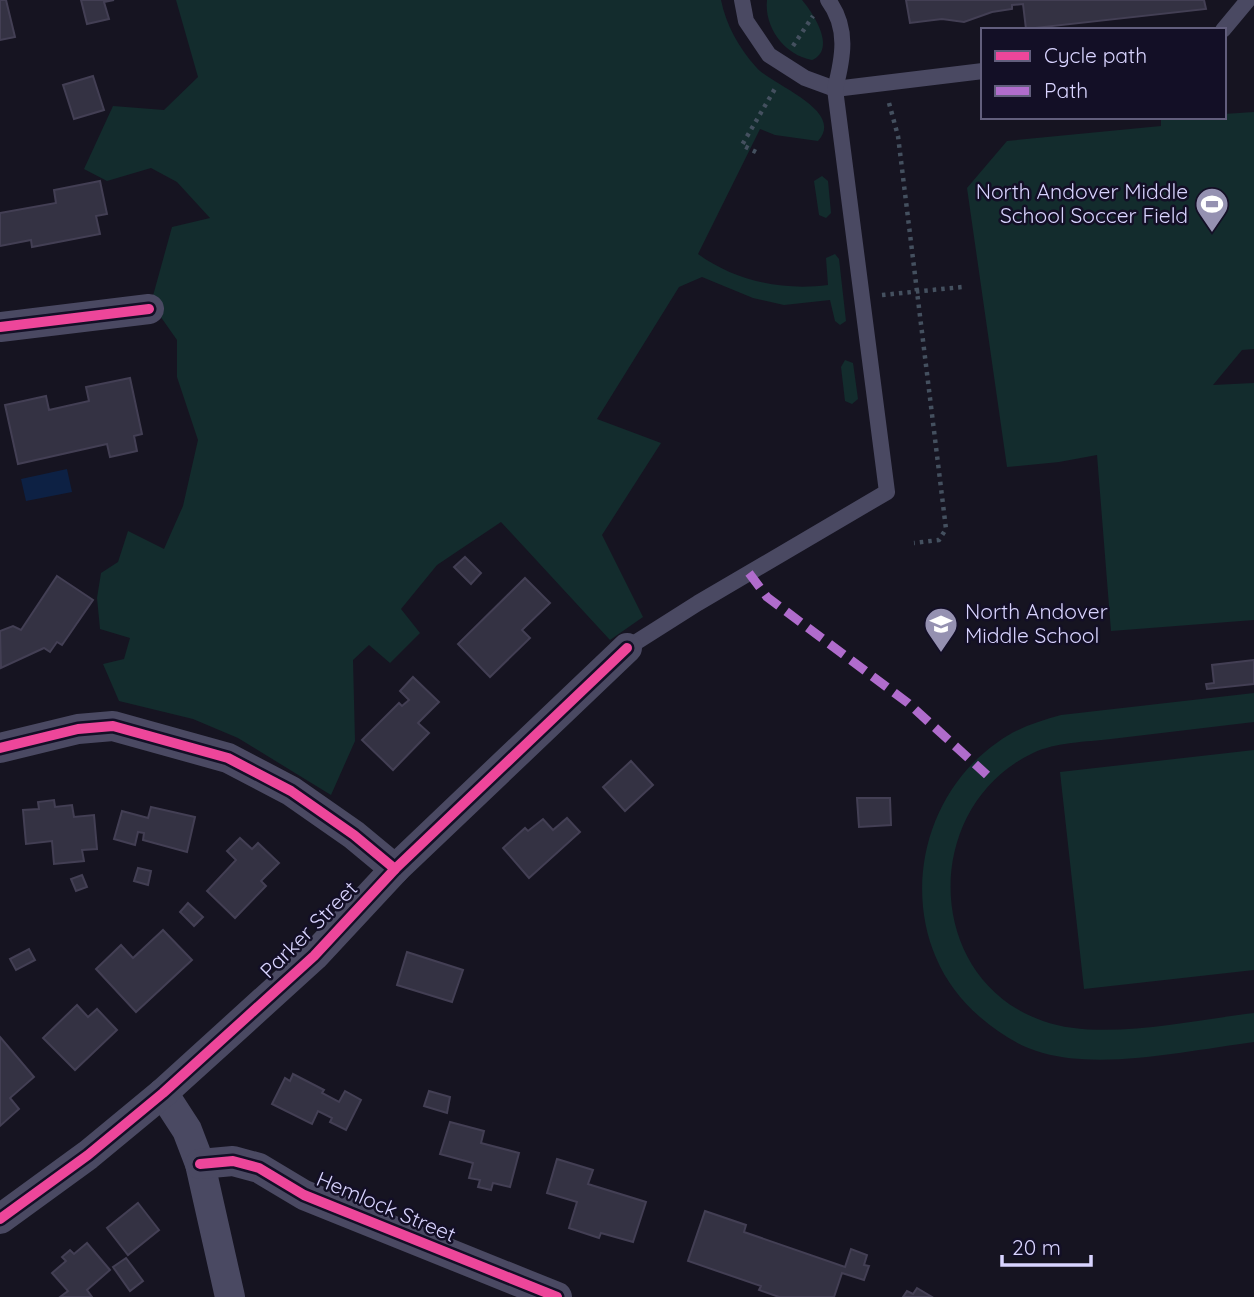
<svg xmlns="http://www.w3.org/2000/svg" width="1254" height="1297" font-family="Quicksand,sans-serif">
  <rect width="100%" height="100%" fill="#161421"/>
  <g fill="#132c2d">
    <path d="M176,0H721C726,25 739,48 756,67C771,85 846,110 818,141L775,135L760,129L698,254C735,281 783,291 828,285L826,258L835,254L839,259L846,321L840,325L835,321L830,300L784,305L753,298L702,277L679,287L597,419L661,443L602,535L643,617L610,640L501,522L437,565L401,609L420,633L390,663L369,645L353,660L355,741L331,795L238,738L193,719L119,701L103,664L124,659L130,638L100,629L97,598L101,573L118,562L128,531L164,549L183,506L198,440L177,377V340L151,303L172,227L210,218L177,182L151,168L107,181L84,169L113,106L164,110L198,77Z"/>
    <path d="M802,0C813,13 837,49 812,60C784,55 764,27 767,0Z"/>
    <path d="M1254,112V349L1242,350L1213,385L1254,383V620L1111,631L1097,455L1059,462L1007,467L967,188L1007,141L1161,126V119L1224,117V114Z"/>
    <path d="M822,176L828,181L831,213L826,218L819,215L814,181Z"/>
    <path d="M845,360L853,363L858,399L852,404L845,401L841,367Z"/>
    <path d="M1254,693V722C1206,728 1159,733 1111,739C1086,742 1056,742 1033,753C920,807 923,979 1043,1021C1101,1042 1193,1020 1254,1013V1042C1191,1050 1104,1070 1043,1053C1018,1046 999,1033 980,1017C894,944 907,805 998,742C1017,728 1039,721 1061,715Z"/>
    <path d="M1254,750V970L1084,989L1060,772Z"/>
  </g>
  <path fill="#0d2144" d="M67,469L72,492L26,501L21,479Z"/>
  <g fill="#343243" stroke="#433f54" stroke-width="2">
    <path d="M0,0H6L15,37L0,40Z"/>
    <path d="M81,0H114L104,2L109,19L87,24Z"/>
    <path d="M906,0H1204L1206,9L1026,29L1023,4L1012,5V9L992,12L964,22L942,19L910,23Z"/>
    <path d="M93,76L104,110L74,119L63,85Z"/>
    <path d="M100,181L107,214L96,216L100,234L32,247L31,240L0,246V213L56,203L54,190Z"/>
    <path d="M130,378L142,434L134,436L137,451L110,457L107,444L18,464L5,405L46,396L49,410L89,401L86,387Z"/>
    <path d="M465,557L481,573L471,584L454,567Z"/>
    <path d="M57,576L93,600L62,645L57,642L50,652L44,648L1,668L0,631L13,626L21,630Z"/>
    <path d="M525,578L550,603L522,630L530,638L490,677L458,644Z"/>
    <path d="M1254,660V684L1207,689L1206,684L1214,683L1212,665Z"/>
    <path d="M413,677L439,702L418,723L429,733L393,770L362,740L399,703L402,706L409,700L400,691Z"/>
    <path d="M631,761L653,785L625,811L603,787Z"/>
    <path d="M857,798H890L891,825L859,827Z"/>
    <path d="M54,800L55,807L72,805L74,817L94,815L97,849L82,850L84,861L54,864L52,841L26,844L23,810L39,809L38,802Z"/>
    <path d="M151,807L195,817L187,852L143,840L144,833L138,832L135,845L114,839L122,811L148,818Z"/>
    <path d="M567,818L580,832L529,878L503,848L525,828L528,831L543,819L553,830Z"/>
    <path d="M240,838L252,849L258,843L279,863L261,881L266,886L235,918L207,891L236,860L227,851Z"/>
    <path d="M138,868L151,871L148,885L134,881Z"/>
    <path d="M82,875L87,887L76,891L71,879Z"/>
    <path d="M188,903L203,917L194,926L180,912Z"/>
    <path d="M163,930L192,960L136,1012L96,969L121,945L133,958Z"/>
    <path d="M29,949L35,960L16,970L10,959Z"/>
    <path d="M407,952L463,970L452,1002L397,985Z"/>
    <path d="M77,1005L88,1017L97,1009L117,1030L75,1070L43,1038Z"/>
    <path d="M0,1037L34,1077L10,1098L19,1109L0,1126Z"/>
    <path d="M293,1074L324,1090L322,1093L339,1102L345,1091L361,1100L346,1130L330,1122L332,1118L318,1111L312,1124L272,1104L285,1078L290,1081Z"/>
    <path d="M429,1091L450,1097L447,1113L424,1106Z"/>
    <path d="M450,1122L484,1131L481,1143L519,1153L510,1187L493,1183L491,1190L478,1187L480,1180L469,1178L473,1163L440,1154Z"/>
    <path d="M557,1159L593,1170L588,1184L646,1202L633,1242L601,1233L599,1238L569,1228L577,1202L547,1193Z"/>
    <path d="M138,1203L159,1230L128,1255L107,1228Z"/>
    <path d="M705,1211L746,1225L744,1232L845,1267L851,1249L867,1255L864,1265L869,1266L864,1280L842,1273L834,1297H779L759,1290L761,1286L688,1261Z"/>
    <path d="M87,1243L110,1270L87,1290L92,1297H60L68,1291L52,1273L66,1261L62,1257L70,1250L74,1254Z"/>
    <path d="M126,1258L143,1281L130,1291L113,1267Z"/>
    <path d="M917,1288L932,1297H903L907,1291L913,1294Z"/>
  </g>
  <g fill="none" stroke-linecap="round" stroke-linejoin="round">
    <g stroke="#44505f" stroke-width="4.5" stroke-dasharray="3.5 5" stroke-linecap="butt">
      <path d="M793,46L813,16"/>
      <path d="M889,103L898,136L946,529L939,540L914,543"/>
      <path d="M756,152L742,145L776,87"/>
      <path d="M882,295L962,287"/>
    </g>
    <g stroke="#4a4962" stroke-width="16">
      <path d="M742,0L746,21L769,55L805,78L835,89L983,71"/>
      <path d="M1223,30L1248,0"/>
      <path d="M627,648L698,603L887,492L835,89C843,58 849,28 828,0"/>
    </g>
    <g stroke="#4a4962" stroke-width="30">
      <path d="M0,327L149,309"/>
      <path d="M0,748L78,729L113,726L228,758L291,791L354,835L395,869"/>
      <path d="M163,1093L187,1130L200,1164L230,1297"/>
      <path d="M200,1164L233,1161L259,1168L304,1195L557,1297"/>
      <path d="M0,1219L88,1155L163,1093L314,956L395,869L627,648"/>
    </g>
    <path stroke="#b06ccc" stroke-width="9" stroke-dasharray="18 9" stroke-linecap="butt" d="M749,573L767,597L908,703L987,775"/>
    <defs>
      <g id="cycleway">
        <path d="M0,327L149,309"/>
        <path d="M0,748L78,729L113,726L228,758L291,791L354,835L395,869"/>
        <path d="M200,1164L233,1161L259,1168L304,1195L557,1297"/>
        <path d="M0,1219L88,1155L163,1093L314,956L395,869L627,648"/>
      </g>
    </defs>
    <use href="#cycleway" stroke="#130f26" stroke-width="15"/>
    <use href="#cycleway" stroke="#ed469a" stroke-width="10"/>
  </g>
  <defs>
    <symbol id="stadium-pin" viewBox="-11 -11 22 30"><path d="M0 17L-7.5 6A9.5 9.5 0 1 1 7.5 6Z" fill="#9591b1" stroke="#130f26"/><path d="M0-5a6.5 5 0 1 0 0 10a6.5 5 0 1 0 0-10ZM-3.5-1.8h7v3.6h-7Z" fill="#fff"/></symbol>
    <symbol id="school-pin" viewBox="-11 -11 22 30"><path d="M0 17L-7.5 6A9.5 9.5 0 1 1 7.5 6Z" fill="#9591b1" stroke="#130f26"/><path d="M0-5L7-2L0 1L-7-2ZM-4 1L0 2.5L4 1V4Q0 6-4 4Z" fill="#fff"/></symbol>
  </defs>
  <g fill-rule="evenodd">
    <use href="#stadium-pin" x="1193" y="185" width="38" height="52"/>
    <use href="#school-pin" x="922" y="605" width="38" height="52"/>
  </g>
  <g text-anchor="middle" stroke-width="5" stroke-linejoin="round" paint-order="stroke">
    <g font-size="21" fill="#d9d4ff" stroke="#130f26" text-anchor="end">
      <text x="1188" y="199">North Andover Middle<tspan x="1188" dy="24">School Soccer Field</tspan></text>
      <text x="965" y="619" text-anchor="start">North Andover<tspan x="965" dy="24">Middle School</tspan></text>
    </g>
    <g font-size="21" fill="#d9d4ff" stroke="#130f26">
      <text transform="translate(309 930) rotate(-45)" y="7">Parker Street</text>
      <text transform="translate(386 1207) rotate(23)" y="7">Hemlock Street</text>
    </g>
  </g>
  <rect x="981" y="28" width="245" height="91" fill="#130f26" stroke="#625e7d" stroke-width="2"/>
  <rect x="995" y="51" width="35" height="10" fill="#ed469a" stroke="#625e7d" stroke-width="2"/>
  <text x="1044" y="63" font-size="21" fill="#d9d4ff">Cycle path</text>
  <rect x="995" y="86" width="35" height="10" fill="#b06ccc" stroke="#625e7d" stroke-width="2"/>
  <text x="1044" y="98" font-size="21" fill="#d9d4ff">Path</text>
  <path d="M1002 1255v10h89v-10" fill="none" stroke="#d9d4ff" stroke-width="3.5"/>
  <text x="1012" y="1255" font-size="21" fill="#d9d4ff" stroke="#130f26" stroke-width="5" paint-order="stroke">20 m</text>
</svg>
